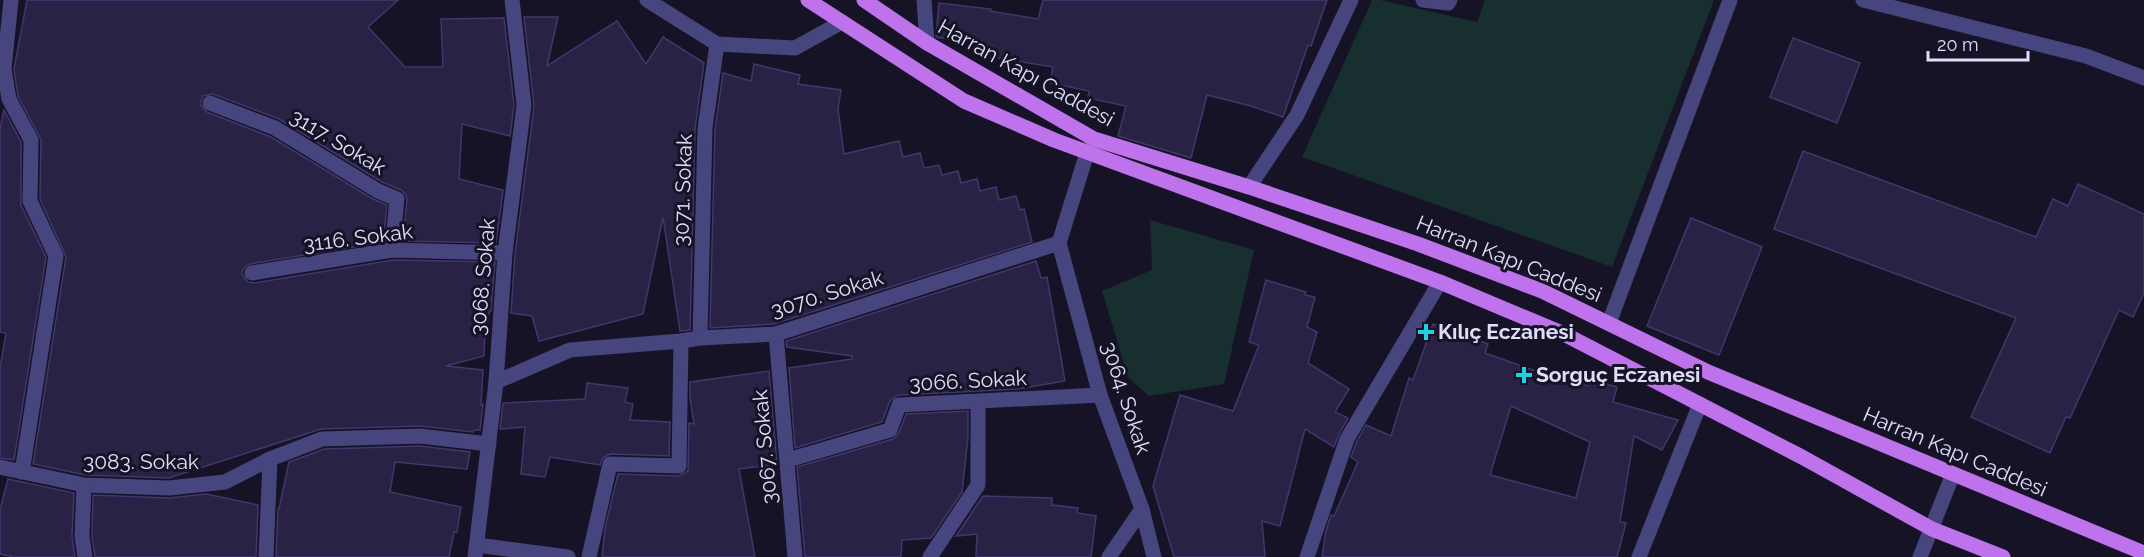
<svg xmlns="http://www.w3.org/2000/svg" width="2144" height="557" font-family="Raleway,sans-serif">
  <rect width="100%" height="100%" fill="#161326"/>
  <g fill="#172f2e">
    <path d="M1372,0H1380L1477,22L1485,0H1714L1612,267L1302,157Z"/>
    <path d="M1150,220L1254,250L1224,384L1149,396L1128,377L1102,291L1152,270Z"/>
  </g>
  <g fill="#282244" stroke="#41376d" stroke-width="1.5" fill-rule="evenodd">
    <path d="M27,0H398L368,27L405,67H443L441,19L504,18L514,105L510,136L462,124L459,179L503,190L496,243L403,241L407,200L406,195L401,190L382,182L279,119L213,94L203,96L200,104L207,112L271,137L373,199L387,205L383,242L250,264L243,269L242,274L248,282L254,283L393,260L495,262L491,311H489L487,330H485L484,356L446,366L483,370L481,405L483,404L480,430H474L473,432L420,426L321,429L169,478L85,475L33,464L66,257L40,199L41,140L18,96L14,69Z"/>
    <path d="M1043,0H1327L1311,46L1308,45L1283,117L1251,106L1207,95L1191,158L1118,136L1126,106L1088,98L1089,91L1050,83L1053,67L991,57L992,46L936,37L939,3L991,9L990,11L1038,19Z"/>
    <path d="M524,17H558L547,66L617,21L646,64L663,37L704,63L695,128L690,330L680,331L663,217L643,314L539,341L532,316L511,313L515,254L534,106Z"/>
    <path d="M1793,38L1860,63L1837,123L1770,97Z"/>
    <path d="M754,64L800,75L798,84L841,90L838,109L844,154L899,141L903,157L920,153L924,168L939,165L942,175L958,171L961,183L977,179L980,191L996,187L999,200L1016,196L1020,210L1024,209L1032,242L774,324L710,328L715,129L723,73L751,81Z"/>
    <path d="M4,110L21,142V205L46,257L14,460L0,458V368L6,333L0,332V129Z"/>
    <path d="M1803,151L2036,237L2053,199L2068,206L2078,184L2144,214V293L2133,317L2119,310L2070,418L2066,417L2050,453L1971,417L2016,318L1774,229Z"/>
    <path d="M1691,218L1762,247L1719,355L1647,326Z"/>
    <path d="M1036,261L1041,278L1047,277L1065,381L1018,389L898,395L890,401L882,422L795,448L789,368L852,359V356L787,347L786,341Z"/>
    <path d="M1266,280L1306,292L1305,295L1315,297L1307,327L1317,332L1308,363L1349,389L1335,412L1348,418L1339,434L1334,447L1305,429L1280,526L1262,521L1265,557H1174L1153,486L1180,395L1233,411L1259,345L1249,342Z"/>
    <path d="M1433,324L1488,344L1485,353L1539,372L1541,366L1588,386L1590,380L1617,387L1613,402L1678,420L1662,450L1634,436L1620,522L1626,523L1617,557H1322L1326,531L1331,515L1334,516L1358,462L1351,457L1356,443L1366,425L1391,436L1409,378L1413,380ZM1511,406L1590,442L1576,498L1490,475Z"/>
    <path d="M769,371L777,464L739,469L755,557H602L605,528L618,474L679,476L688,471L689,423L694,424L690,398V382Z"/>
    <path d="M587,383L628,388L625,402L633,404L630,420L670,422L669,456L610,454L603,458L600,465L550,457L545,477L521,474L525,427L500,429L503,403L585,399Z"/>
    <path d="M968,411V437L962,492L931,538L902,540L901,557H805L797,467L893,439L899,433L906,414Z"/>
    <path d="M420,446L470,452L467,469L395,462L390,492L461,507L457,532H454L449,557H276L278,509H279L289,462L324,449Z"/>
    <path d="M8,479L74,493L72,536L75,557H14L0,554V510Z"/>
    <path d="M206,494L258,505L256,557H95L92,536L93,495L169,498Z"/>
    <path d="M983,496L1052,498V505L1078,508L1077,513L1096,516L1091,557H976L977,534L956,536Z"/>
  </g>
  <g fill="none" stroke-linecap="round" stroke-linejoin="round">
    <g stroke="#46457e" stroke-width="15">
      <path d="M11,0L4,69L9,99L31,140L30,201L56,256L22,472"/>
      <path d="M647,0L717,44L795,48L842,22"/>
      <path d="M924,0L927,43"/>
      <path d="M1423,0L1448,3L1450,0"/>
      <path d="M1863,0L2086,56L2144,78"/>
      <path d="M210,103L275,128L378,191L397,199L392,250"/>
      <path d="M1249,187L1297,115L1351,0"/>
      <path d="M1059,243L1100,395L1142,509L1109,557"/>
      <path d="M252,273L392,250L505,253"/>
      <path d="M1609,323L1730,0"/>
      <path d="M776,334L795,557"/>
      <path d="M700,338L705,128L717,44"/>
      <path d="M496,382L570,350L681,341L700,338L776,334L1059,243L1087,153L1093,140"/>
      <path d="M788,460L890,430L899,405L1100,395"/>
      <path d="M0,467L84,485L169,488L225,482L270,459L322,439L420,436L489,444"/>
      <path d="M84,485L82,536L85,557"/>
      <path d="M1142,509L1154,557"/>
      <path d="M477,545L568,557"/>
      <path d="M266,557L270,459"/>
      <path d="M475,557L496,382L505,253L524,105L512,0"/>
      <path d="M589,557L610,464L679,466L681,341"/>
      <path d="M930,557L978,485V402"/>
      <path d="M1307,557L1347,439L1440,282"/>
      <path d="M1639,557L1700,404"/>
      <path d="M1920,557L1953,474"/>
    </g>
    <g stroke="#be72eb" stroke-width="15">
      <path d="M808,0L964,101L1054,140L1440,282L1564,334L1802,457L1932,529L2003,557"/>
      <path d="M864,0L927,43L1094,139L1249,187L1418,244L1542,291L1708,372L2144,553"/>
    </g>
  </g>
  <g fill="#23cee0" stroke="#161326" stroke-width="2">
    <path d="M1423 323h6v6h6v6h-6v6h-6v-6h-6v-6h6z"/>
    <path d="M1521 366h6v6h6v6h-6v6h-6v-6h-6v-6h6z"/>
  </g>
  <g text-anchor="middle" stroke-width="6" stroke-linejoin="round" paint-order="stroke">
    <g font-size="21" fill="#e0ddfa" stroke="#161326">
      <text transform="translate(1026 73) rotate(29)" y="7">Harran Kapı Caddesi</text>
      <text transform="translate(338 142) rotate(31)" y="7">3117. Sokak</text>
      <text transform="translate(683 190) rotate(-88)" y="7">3071. Sokak</text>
      <text transform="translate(358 238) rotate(-7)" y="7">3116. Sokak</text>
      <text transform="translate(1509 259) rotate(22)" y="7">Harran Kapı Caddesi</text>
      <text transform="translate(483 277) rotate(-85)" y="7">3068. Sokak</text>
      <text transform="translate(827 294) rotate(-17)" y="7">3070. Sokak</text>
      <text transform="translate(968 381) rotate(-3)" y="7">3066. Sokak</text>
      <text transform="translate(1126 398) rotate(72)" y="7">3064. Sokak</text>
      <text transform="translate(765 447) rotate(-95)" y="7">3067. Sokak</text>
      <text transform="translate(1955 452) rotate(23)" y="7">Harran Kapı Caddesi</text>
      <text x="141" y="469">3083. Sokak</text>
    </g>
    <g font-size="21" font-weight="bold" fill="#e0ddfa" stroke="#161326" text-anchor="start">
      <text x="1438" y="339">Kılıç Eczanesi</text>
      <text x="1536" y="382">Sorguç Eczanesi</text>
    </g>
  </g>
  <path d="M1928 51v9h100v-9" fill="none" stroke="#e0ddfa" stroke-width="3"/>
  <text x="1937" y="51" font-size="18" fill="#e0ddfa" stroke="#161326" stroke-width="4.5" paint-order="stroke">20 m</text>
</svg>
